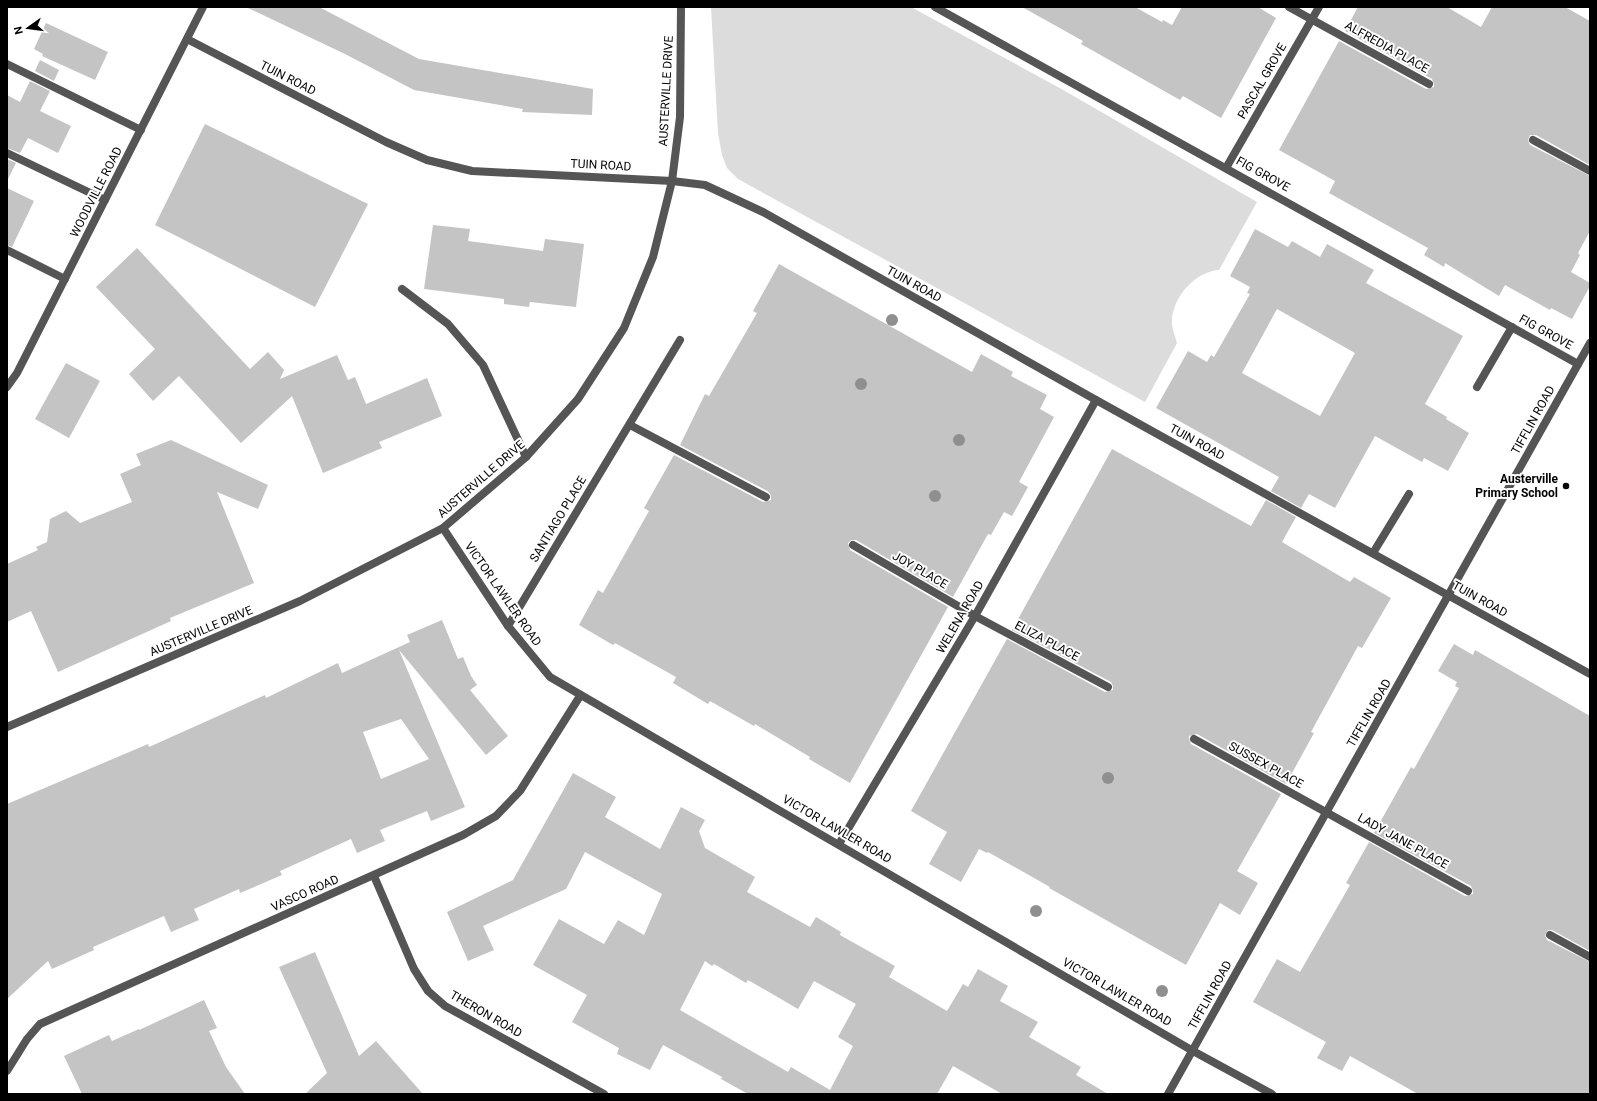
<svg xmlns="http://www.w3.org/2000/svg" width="1597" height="1101" font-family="Roboto,sans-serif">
  <rect width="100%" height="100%" fill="#fff"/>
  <path fill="#dcdcdc" d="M711,7H911L1065,91L1257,202L1219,270C1195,272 1175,295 1172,318C1171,327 1175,335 1177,343L1145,402L738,179L727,168L722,155L718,133Z"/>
  <g fill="#c4c4c4" fill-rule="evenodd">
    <path d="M246,7H319L419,59L593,89L592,115L522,112L523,109L414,90L345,54Z"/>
    <path d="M1022,7H1135L1162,22L1163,20L1172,25L1182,7H1258L1276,18L1221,118L1183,96L1180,100L1081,44L1083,41Z"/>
    <path d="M1358,7H1447L1481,27L1492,7H1565L1590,21V165L1536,135H1530L1528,140L1530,145L1590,176V231L1578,253L1580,255L1571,272L1590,283V286L1572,319L1551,308L1550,310L1505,285L1499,296L1445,263L1444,267L1424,255L1428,248L1329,193L1335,181L1279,150L1339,41L1426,89L1434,87V84L1432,79L1345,31Z"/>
    <path d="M46,23L108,52L95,80L42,56L43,54L34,49Z"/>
    <path d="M40,60L59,70L54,81L35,71Z"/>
    <path d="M30,81L50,91L40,111L71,126L58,153L28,138L20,153L7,148V95L20,102Z"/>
    <path d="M205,124L368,204L315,307L155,225Z"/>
    <path d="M7,159L16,163L7,181Z"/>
    <path d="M7,188L34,201L12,247L7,245Z"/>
    <path d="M433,225L470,229L468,241L543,251L545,239L584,244L576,307L530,302L529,307L504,304V299L424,289Z"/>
    <path d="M1255,229L1288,247L1292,241L1320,257L1327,244L1374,270L1366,283L1463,336L1425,404L1447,417L1446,419L1469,433L1448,471L1424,458L1422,462L1375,436L1335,508L1309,494L1301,508L1271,491L1279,477L1156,408L1188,351L1207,362L1211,355L1214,357L1250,294L1247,293L1250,287L1230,276ZM1277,309L1355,353L1320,416L1242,373Z"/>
    <path d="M137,248L250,369L268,352L284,370L280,379L337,355L348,380L355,377L366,404L427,378L442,416L379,442L382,448L323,473L292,396L241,443L179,376L153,401L129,374L155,349L96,287Z"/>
    <path d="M779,264L972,372L981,354L1013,372L1011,376L1047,395L1040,409L1054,417L1019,482L1028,487L1012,516L1004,512L991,535L988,534L953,597L856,540H851L848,543L850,550L948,607L850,783L809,759L810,757L755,724L754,726L710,701L708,704L673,683L676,677L615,643L613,645L579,625L598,590L603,593L649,511L644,508L674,455L763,502L771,500V496L769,492L680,445L705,394L709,396L757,313L753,311Z"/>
    <path d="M66,363L100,381L69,438L35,419Z"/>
    <path d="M171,440L268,485L258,509L217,492L254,583L170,618L171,621L58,672L31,611L7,622V564L38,550L36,547L47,542L50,519L66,511L80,523L132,502L120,474L141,465L136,454Z"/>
    <path d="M1112,449L1251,526L1266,500L1296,517L1282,542L1350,582L1354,577L1391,598L1362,648L1358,646L1311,732L1314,733L1286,784L1197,734L1189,736V739L1191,744L1281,794L1237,871L1258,883L1240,915L1220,903L1186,965L1049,888L1050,887L988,852L987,853L979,849L961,882L929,864L947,832L911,811L1007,639L1105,692L1113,690V686L1111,682L1012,630Z"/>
    <path d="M442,620L458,659L463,657L471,676L477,685L470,690L508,736L486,755L399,650L465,807L431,821L427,811L380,830L385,841L357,853L351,839L280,871L282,875L240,893L239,889L194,909L199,920L171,932L164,916L93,947L94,950L52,969L48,961L7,999V804L148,744L149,747L265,695L266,698L338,663L342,673L410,642L407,635ZM401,719L429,759L381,779L363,732Z"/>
    <path d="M1454,644L1473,655L1475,650L1590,716V951L1552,930H1548L1545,935L1547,940L1590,962V1094H1418L1350,1056L1342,1071L1317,1058L1326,1042L1253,1002L1277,959L1300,972L1350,885L1346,883L1369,842L1465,896L1473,894V891L1471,886L1374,833L1411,767L1414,769L1459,688L1455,686L1457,682L1438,671Z"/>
    <path d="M573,773L616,797L605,817L660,849L681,807L705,820L699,831L705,848L755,877L747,892L810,927L816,917L841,932L840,935L895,966L889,977L947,1011L963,984L968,987L978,969L1008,986L1000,1001L1038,1022L1029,1037L1081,1067L1076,1075L1108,1094H1002L953,1066L937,1094H748L721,1079L722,1077L663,1045L650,1070L617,1054L619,1048L572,1022L587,995L533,965L559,919L604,944L618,920L644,935L662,894L585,852L566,889L483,926L494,950L468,961L447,912L513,880ZM705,961L712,966L714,964L746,983L748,980L798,1009L814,981L856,1004L838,1037L853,1046L830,1090L791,1067L788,1072L680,1010Z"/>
    <path d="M315,952L359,1056L376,1041L423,1094H305L327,1073L279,967Z"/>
    <path d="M204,1000L217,1028L209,1031L226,1067L245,1094H82L64,1056L109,1035L112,1041L139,1029V1030Z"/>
  </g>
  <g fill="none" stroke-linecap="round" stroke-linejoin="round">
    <g stroke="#555" stroke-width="8">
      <path d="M402,289L448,324L483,365L526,457"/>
      <path d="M1477,387L1512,327"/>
      <path d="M1373,553L1409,494"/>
    </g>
    <g stroke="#555" stroke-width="8">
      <path d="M935,7L1578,364"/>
      <path d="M1289,7L1429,84"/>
      <path d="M187,39L386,142L427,160L472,171L672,181L705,185L763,212L1096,400L1590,674"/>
      <path d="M7,64L141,130"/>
      <path d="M1533,140L1590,171"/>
      <path d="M7,153L105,200"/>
      <path d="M1226,168L1319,7"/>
      <path d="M7,250L65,279"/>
      <path d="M7,387L17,373L203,7"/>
      <path d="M630,425L766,497"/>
      <path d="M443,528L508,626L550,677L1193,1051L1272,1094"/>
      <path d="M853,545L975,616L1108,687"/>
      <path d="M508,626L680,340"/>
      <path d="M1194,739L1468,891"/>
      <path d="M839,844L975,616L1096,400"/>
      <path d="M374,876L414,969L428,991L445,1006L604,1094"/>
      <path d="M1550,935L1590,957"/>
      <path d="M7,1071L27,1039L40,1024L463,835L496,816L520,791L580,696"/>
      <path d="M1168,1094L1590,343"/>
    </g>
    <path stroke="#555" stroke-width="8" d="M7,727L300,601L443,528L526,457L578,399L624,328L653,257L672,181L680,117L681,7"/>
  </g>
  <g fill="#8f8f8f">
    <circle cx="892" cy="320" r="6"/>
    <circle cx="861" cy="384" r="6"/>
    <circle cx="959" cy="440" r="6"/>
    <circle cx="935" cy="496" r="6"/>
    <circle cx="1108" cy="778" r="6"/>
    <circle cx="1036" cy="911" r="6"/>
    <circle cx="1162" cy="991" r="6"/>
  </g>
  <circle fill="#000" stroke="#fff" stroke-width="1.5" cx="1566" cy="486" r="4"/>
  <g text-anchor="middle" stroke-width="4" stroke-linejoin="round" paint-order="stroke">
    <g font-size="12" fill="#000" stroke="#fff">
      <text transform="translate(1387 47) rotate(29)" y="4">ALFREDIA PLACE</text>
      <text transform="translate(288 78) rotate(27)" y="4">TUIN ROAD</text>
      <text transform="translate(1262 81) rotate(-60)" y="4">PASCAL GROVE</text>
      <text transform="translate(666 91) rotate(-87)" y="4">AUSTERVILLE DRIVE</text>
      <text transform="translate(601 165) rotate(3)" y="4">TUIN ROAD</text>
      <text transform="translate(1263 174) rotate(29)" y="4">FIG GROVE</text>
      <text transform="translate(96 192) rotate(-63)" y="4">WOODVILLE ROAD</text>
      <text transform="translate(914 284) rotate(29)" y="4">TUIN ROAD</text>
      <text transform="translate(1546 332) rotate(29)" y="4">FIG GROVE</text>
      <text transform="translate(1533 420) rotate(-61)" y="4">TIFFLIN ROAD</text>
      <text transform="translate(1197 442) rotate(29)" y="4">TUIN ROAD</text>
      <text transform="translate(481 479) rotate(-41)" y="4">AUSTERVILLE DRIVE</text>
      <text transform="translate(558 519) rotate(-59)" y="4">SANTIAGO PLACE</text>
      <text transform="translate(920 570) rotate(30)" y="4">JOY PLACE</text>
      <text transform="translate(503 594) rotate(55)" y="4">VICTOR LAWLER ROAD</text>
      <text transform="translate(1480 599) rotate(29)" y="4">TUIN ROAD</text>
      <text transform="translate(960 617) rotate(-60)" y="4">WELENA ROAD</text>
      <text transform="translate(201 631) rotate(-23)" y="4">AUSTERVILLE DRIVE</text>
      <text transform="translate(1047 641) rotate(28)" y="4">ELIZA PLACE</text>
      <text transform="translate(1369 713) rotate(-60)" y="4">TIFFLIN ROAD</text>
      <text transform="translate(1266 765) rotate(29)" y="4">SUSSEX PLACE</text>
      <text transform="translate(837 829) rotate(30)" y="4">VICTOR LAWLER ROAD</text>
      <text transform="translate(1403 841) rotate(29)" y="4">LADY JANE PLACE</text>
      <text transform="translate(305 893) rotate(-24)" y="4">VASCO ROAD</text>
      <text transform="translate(1117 992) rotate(30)" y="4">VICTOR LAWLER ROAD</text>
      <text transform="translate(1210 995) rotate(-61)" y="4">TIFFLIN ROAD</text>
      <text transform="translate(486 1014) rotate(30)" y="4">THERON ROAD</text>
    </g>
    <g font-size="12" font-weight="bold" fill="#000" stroke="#fff" text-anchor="end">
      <text x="1558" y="483">Austerville<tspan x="1558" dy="14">Primary School</tspan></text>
    </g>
  </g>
  <rect width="1597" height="1101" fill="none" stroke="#000000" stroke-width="16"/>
  <g transform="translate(28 28) rotate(256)" stroke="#ffffff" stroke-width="3" paint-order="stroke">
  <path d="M0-3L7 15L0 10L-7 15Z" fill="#000000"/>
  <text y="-6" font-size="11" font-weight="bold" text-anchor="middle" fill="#000000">N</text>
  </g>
</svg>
